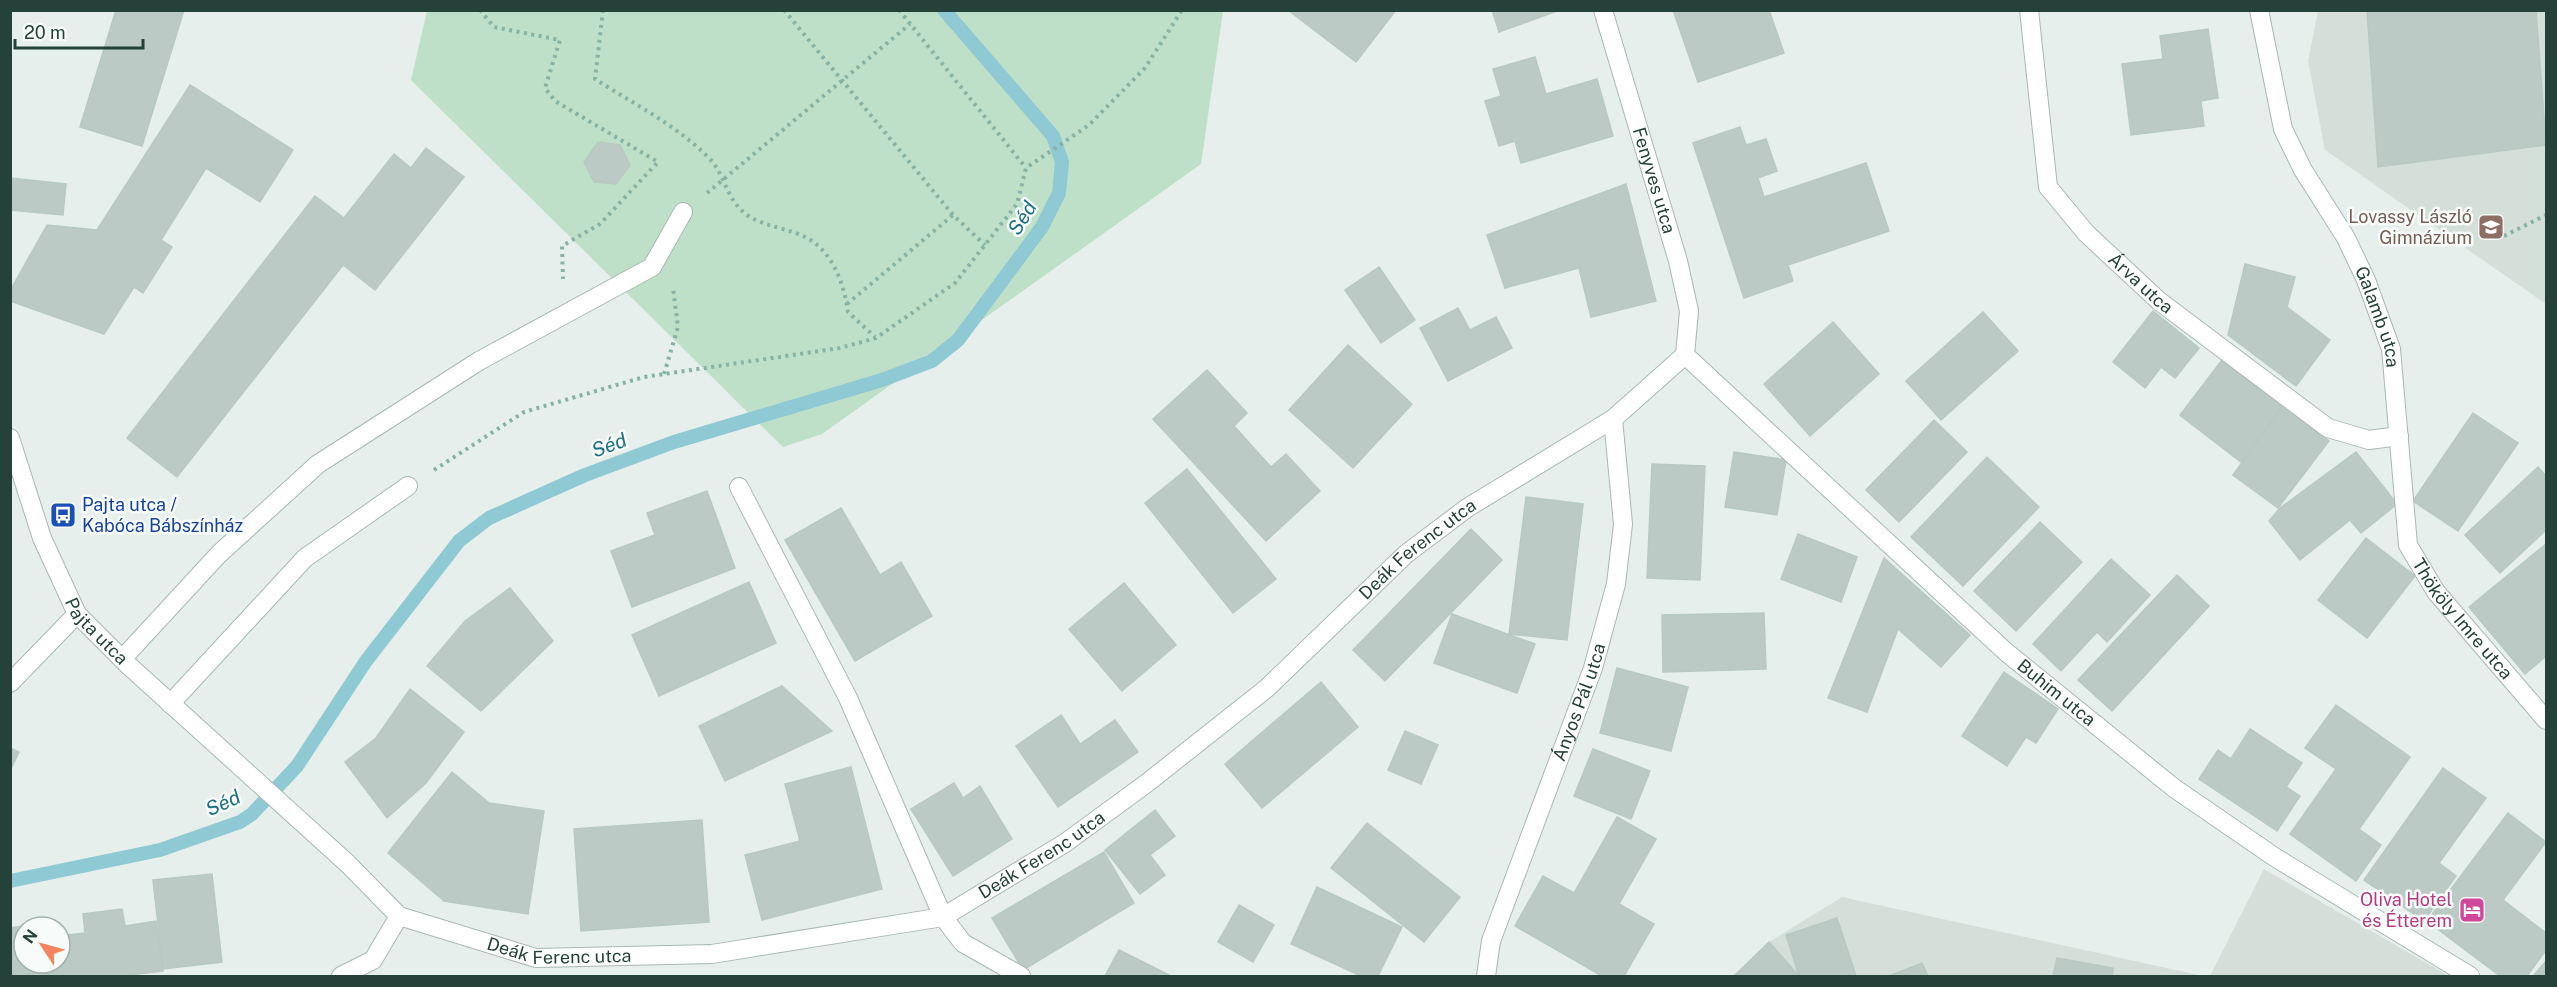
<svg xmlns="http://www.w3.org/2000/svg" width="2557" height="987" font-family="'Public Sans',sans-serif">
  <rect width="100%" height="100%" fill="#e6efeb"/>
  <g fill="#d4dfda">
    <path d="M2318,11H2546V304L2325,150L2308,61Z"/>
    <path d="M2264,869L2449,976H2210Z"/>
    <path d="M1842,897L2203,976H1734L1769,942Z"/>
  </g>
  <path fill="#bfe0c8" d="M427,11H1223L1201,164L822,434L783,447L411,80Z"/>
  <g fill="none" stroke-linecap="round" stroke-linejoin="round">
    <path stroke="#8ec9d4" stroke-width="14" d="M10,881L160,850L240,822L252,814L297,766L366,661L459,541L489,518L585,475L674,442L882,380L932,361L958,340L1042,227L1059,193L1062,162L1053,136L944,10"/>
  </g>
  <g fill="#bbcac4" stroke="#b8c9c2" stroke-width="1.5">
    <path d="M116,10H184L142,146L80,127Z"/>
    <path d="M1288,10H1396L1356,62Z"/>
    <path d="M1492,10H1560L1499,32Z"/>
    <path d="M1673,10H1769L1784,53L1698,82Z"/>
    <path d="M2367,10H2536L2546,145L2378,167Z"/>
    <path d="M2208,29L2218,98L2201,101L2204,126L2131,135L2122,64L2163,59L2160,36Z"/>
    <path d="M1535,57L1546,94L1597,79L1613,136L1521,163L1515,141L1499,146L1485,101L1501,96L1493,69Z"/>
    <path d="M190,85L293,150L260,202L206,168L161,240L172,247L143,293L134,287L104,334L10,301V291L47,225L97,230Z"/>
    <path d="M1740,127L1746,145L1766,139L1777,171L1758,178L1764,197L1866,163L1889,231L1788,265L1793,281L1744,298L1693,143Z"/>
    <path d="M598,142L620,145L630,165L616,184L594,182L584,162Z"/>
    <path d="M426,148L464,177L375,290L343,265L177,477L127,438L315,196L344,218L394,154L411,168Z"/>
    <path d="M10,178L66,184L63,215L10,210Z"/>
    <path d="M1626,184L1656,301L1591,317L1579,268L1505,288L1487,235Z"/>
    <path d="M2245,264L2295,277L2287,307L2330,340L2296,386L2228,335Z"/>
    <path d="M1379,267L1415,320L1381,343L1345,290Z"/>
    <path d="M1458,308L1470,330L1496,317L1512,348L1448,381L1420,328Z"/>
    <path d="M2153,311L2199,348L2175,378L2161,367L2145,388L2113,362Z"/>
    <path d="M1983,312L2018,351L1941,420L1906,381Z"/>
    <path d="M1833,322L1879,374L1810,436L1764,384Z"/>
    <path d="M1348,345L1412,404L1353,468L1289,410Z"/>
    <path d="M2222,360L2282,407L2242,463L2180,415Z"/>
    <path d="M1207,370L1247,413L1234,426L1271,467L1286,454L1320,491L1266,541L1153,419Z"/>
    <path d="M2282,407L2329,441L2278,508L2233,475Z"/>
    <path d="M2473,413L2518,443L2458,531L2413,501Z"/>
    <path d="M1934,420L1967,452L1899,522L1866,490Z"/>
    <path d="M1734,452L1786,460L1777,515L1725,507Z"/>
    <path d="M2356,452L2397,504L2361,533L2350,520L2300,560L2269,521L2280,508Z"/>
    <path d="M1987,457L2039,507L1963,586L1911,537Z"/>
    <path d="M1652,464L1705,466L1700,580L1647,578Z"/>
    <path d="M2538,467L2546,476V530L2500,573L2465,535Z"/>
    <path d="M1187,469L1276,579L1233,613L1145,503Z"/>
    <path d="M707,491L735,568L632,607L611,551L655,535L647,513Z"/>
    <path d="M1526,497L1583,504L1567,640L1509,634Z"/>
    <path d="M841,508L880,575L901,562L932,616L855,661L785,540Z"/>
    <path d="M2040,522L2082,562L2016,631L1974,591Z"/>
    <path d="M1471,529L1502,560L1385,681L1353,650Z"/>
    <path d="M1798,534L1857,557L1841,602L1781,579Z"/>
    <path d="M2366,538L2415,576L2367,638L2318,600Z"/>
    <path d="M2546,544V656L2525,674L2469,607Z"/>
    <path d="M1884,558L1970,635L1941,667L1898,629L1867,712L1828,698Z"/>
    <path d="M2111,559L2150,595L2107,642L2097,632L2061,671L2033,644Z"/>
    <path d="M2177,575L2209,606L2112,711L2078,680Z"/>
    <path d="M749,582L776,643L659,696L632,635Z"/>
    <path d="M1124,583L1176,645L1122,691L1069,629Z"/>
    <path d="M510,588L553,641L481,711L427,666L465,621Z"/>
    <path d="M1764,613L1766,669L1663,672L1662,615Z"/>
    <path d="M1452,614L1535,644L1517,693L1434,663Z"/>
    <path d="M1617,668L1688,687L1671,751L1600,733Z"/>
    <path d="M2004,672L2058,709L2036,743L2026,737L2007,766L1962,736Z"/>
    <path d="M1321,682L1358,727L1262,808L1225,764Z"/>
    <path d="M782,686L832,731L725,781L699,726Z"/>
    <path d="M410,689L464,732L426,783L387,818L345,762L376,738Z"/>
    <path d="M2336,705L2410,757L2359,829L2381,845L2356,881L2290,834L2336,769L2305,748Z"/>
    <path d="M1061,715L1080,744L1115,720L1138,752L1058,807L1016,746Z"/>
    <path d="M2250,729L2302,763L2286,787L2300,796L2277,831L2199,779L2218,750L2231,759Z"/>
    <path d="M1405,731L1438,745L1421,784L1388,770Z"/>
    <path d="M10,748L19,752L10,771Z"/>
    <path d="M1593,749L1650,771L1631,819L1574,796Z"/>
    <path d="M851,767L882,889L762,920L745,855L800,841L785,784Z"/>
    <path d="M2443,768L2486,798L2439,863L2456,876L2424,921L2364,880Z"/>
    <path d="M452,772L489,803L544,811L528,914L444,901L388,853Z"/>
    <path d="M954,783L963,798L980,786L1012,839L953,876L911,809Z"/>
    <path d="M1155,810L1175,836L1150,855L1165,875L1140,894L1105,850Z"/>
    <path d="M2508,813L2546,842L2503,900L2546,933V950L2527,976H2500L2427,921Z"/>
    <path d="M1617,817L1656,839L1619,904L1654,924L1624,976H1602L1515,926L1543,876L1574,893Z"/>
    <path d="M702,820L709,922L581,931L574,829Z"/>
    <path d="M1367,823L1460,897L1424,942L1331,868Z"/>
    <path d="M1104,852L1134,903L1023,970L992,918Z"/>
    <path d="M212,874L222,962L163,969L153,880Z"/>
    <path d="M1317,887L1402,927L1378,976H1361L1291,944Z"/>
    <path d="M1239,905L1274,925L1253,962L1218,942Z"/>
    <path d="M122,909L125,926L156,921L163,971L120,976H10V928L46,923V927H24V963H60V936L85,933L83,914Z"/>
    <path d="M1837,918L1856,976H1799L1786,935Z"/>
    <path d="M1769,942L1799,976H1734Z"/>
    <path d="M1119,950L1171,976H1105Z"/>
    <path d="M2057,958L2113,968L2112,976H2053Z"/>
    <path d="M2546,961V976H2533Z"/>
    <path d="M1922,963L1928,976H1889Z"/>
  </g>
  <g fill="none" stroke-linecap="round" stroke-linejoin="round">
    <defs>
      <g id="minor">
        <path id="s1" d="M1603,10L1678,261L1689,311L1685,355"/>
        <path id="s2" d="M2029,10L2048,187L2086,233L2159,301L2328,428L2369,440L2399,436"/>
        <path id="s3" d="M2259,10L2283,129L2303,170L2346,238L2366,280L2391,349L2408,545L2436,592L2546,720"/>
        <path id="s4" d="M1685,355L2006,652L2174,788L2276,858L2470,976"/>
        <path id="s5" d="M10,438L42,538L77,614L127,664L348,864L399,916L536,958L712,954L943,917L1065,843L1147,783L1267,688L1406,554L1467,508L1613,419L1685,355"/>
        <path d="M739,487L848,698L943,917L963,943L1021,976"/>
        <path d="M123,658L219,554L318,464L479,361L652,267L683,212"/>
        <path d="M10,683L77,614"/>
        <path d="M170,704L305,558L408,486"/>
        <path d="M341,976L373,960L399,916"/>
        <path id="s6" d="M1486,976L1491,941L1593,668L1616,584L1623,524L1613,419"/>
      </g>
    </defs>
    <use href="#minor" stroke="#a8b8b2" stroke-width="20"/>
    <g stroke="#86b3a5" stroke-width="4" stroke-dasharray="3 4.5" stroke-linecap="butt">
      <path d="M480,10L494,27L560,40L545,88L555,101L658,162L600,224L562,246L563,279"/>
      <path d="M603,10L595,79C634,104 676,125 709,158C725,174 726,200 747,215C765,227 788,228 807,238C833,252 844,284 848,312L875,337"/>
      <path d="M784,10L953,215L985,245"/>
      <path d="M899,10L1026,168"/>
      <path d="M707,193L910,24"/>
      <path d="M2504,236L2546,215"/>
      <path d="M847,304L953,215"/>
      <path d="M664,374L678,327L673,288"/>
      <path d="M434,470L524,412L644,377L840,348L876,338L955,283L1017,204L1026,168L1089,125L1145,68L1182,10"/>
    </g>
    <use href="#minor" stroke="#fff" stroke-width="18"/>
  </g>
  <defs>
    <symbol id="school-square" viewBox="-11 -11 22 22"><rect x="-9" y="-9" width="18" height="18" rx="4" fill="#8d6e63" stroke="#f7fbf9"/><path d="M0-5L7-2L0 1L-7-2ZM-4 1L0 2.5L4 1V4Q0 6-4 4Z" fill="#fff"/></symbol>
    <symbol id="bus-square" viewBox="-11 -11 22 22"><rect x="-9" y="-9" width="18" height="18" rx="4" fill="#1a4fb4" stroke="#f7fbf9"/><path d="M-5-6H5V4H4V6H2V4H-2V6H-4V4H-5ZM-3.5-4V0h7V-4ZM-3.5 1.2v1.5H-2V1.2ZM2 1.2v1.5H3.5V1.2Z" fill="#fff"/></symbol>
    <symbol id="hotel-square" viewBox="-11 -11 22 22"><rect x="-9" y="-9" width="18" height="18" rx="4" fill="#d1479c" stroke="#f7fbf9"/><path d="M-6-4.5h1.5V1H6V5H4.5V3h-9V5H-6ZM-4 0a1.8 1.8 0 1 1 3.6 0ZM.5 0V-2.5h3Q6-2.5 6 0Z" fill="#fff"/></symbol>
  </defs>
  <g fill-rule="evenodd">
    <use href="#school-square" x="2476" y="212" width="30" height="30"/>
    <use href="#bus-square" x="48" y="500" width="30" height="30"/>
    <use href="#hotel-square" x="2457" y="895" width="30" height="30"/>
  </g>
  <g text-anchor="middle" stroke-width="5" stroke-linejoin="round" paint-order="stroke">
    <g font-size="18" fill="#24423a" stroke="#f7fbf9">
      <text dy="6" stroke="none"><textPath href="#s1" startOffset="178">Fenyves utca</textPath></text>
      <text dy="6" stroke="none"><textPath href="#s2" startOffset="312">Árva utca</textPath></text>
      <text dy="6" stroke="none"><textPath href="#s3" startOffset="333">Galamb utca</textPath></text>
      <text dy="6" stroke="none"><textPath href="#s5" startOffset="1786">Deák Ferenc utca</textPath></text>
      <text dy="6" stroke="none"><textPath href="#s3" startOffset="656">Thököly Imre utca</textPath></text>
      <text dy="6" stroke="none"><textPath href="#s5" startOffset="214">Pajta utca</textPath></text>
      <text dy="6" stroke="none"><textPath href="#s4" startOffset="502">Buhim utca</textPath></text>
      <text dy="6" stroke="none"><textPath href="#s6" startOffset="290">Ányos Pál utca</textPath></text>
      <text dy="6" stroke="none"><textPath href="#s5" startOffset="1300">Deák Ferenc utca</textPath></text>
      <text dy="6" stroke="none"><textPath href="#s5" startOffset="796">Deák Ferenc utca</textPath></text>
    </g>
    <g font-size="18" fill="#785e54" stroke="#f7fbf9" text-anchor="end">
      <text x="2472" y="223">Lovassy László<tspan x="2472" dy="21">Gimnázium</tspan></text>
    </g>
    <g font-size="18" fill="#164399" stroke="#f7fbf9" text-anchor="start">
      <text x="82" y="511">Pajta utca /<tspan x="82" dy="21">Kabóca Bábszínház</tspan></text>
    </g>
    <g font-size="18" fill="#b23c85" stroke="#f7fbf9" text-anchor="end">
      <text x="2452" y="906">Oliva Hotel<tspan x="2452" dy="21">és Étterem</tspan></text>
    </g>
    <g font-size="20" font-style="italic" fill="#1c6f80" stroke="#f7fbf9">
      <text transform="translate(1022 218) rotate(-58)" y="7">Séd</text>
      <text transform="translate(609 445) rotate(-20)" y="7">Séd</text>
      <text transform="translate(223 803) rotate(-24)" y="7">Séd</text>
    </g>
  </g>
  <rect width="2557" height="987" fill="none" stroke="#24423a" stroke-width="24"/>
  <g transform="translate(42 945) rotate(306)"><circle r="28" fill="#f7fbf9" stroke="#a3b1ad" stroke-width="1.5"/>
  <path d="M0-4.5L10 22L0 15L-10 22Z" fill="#f4845f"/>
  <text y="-9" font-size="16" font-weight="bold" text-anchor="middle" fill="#24423a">N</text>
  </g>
  <path d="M15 39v9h128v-9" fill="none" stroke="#24423a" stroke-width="3"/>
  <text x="24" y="39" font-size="18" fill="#24423a" stroke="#f7fbf9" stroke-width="4.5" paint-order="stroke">20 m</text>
</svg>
